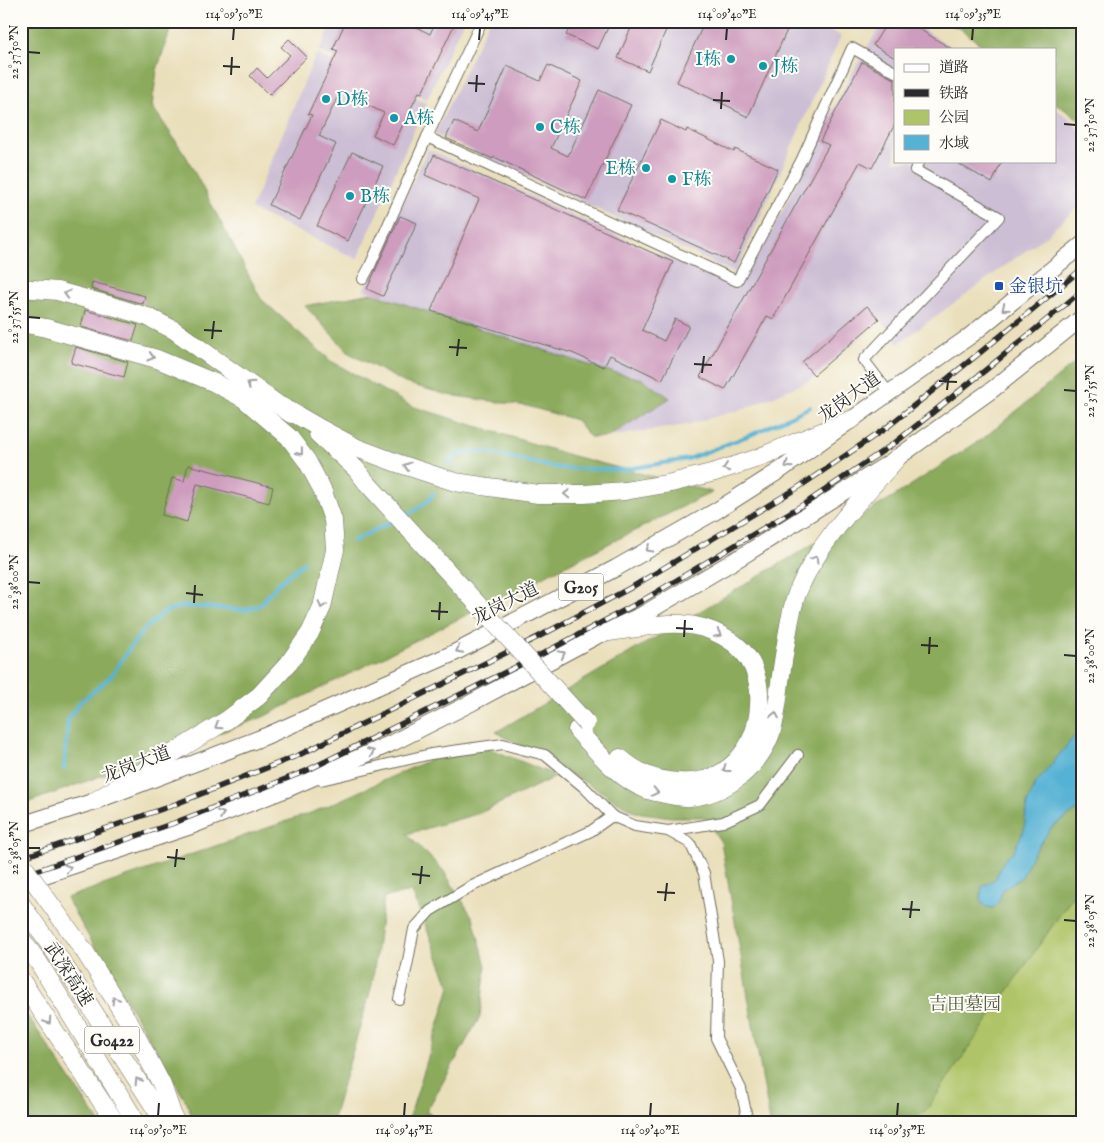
<svg xmlns="http://www.w3.org/2000/svg" width="1104" height="1143" font-family="'IM FELL English','Noto Serif SC',serif">
  <rect width="100%" height="100%" fill="#fdfcf7"/>
  <filter id="ink" filterUnits="userSpaceOnUse"><feTurbulence type="fractalNoise" baseFrequency=".02" numOctaves="2"/><feDisplacementMap in="SourceGraphic" scale="10" xChannelSelector="R" yChannelSelector="G"/><feConvolveMatrix kernelMatrix="1 2 1 2 8 2 1 2 1" color-interpolation-filters="sRGB"/></filter>
  <filter id="wash" filterUnits="userSpaceOnUse"><feTurbulence type="fractalNoise" baseFrequency=".0096" numOctaves="4" result="noise"/><feDisplacementMap in="SourceGraphic" scale="20" xChannelSelector="R" yChannelSelector="G"/><feGaussianBlur stdDeviation="1.12" result="paint"/><feColorMatrix in="noise" values="0 0 0 0 0 0 0 0 0 0 0 0 0 0 0 0 0 1.4 0 .05"/><feComposite in="paint" operator="in"/></filter>
  <g filter="url(#wash)">
    <rect width="100%" height="100%" fill="#eadfbb"/>
    <g fill="#ccbed4">
      <path d="M333,21H463L427,99L319,51Z"/>
      <path d="M489,21H811L841,36L735,273L435,134Z"/>
      <path d="M883,21H909L955,49H895V161H1055V109L1068,117L1083,135V202L1046,236L898,344L881,319L813,379L746,408L686,425L608,437L670,398L642,379L604,370L426,312L363,290L428,149L736,289L770,235L852,73Z"/>
      <path d="M316,54L426,103L357,259L251,209Z"/>
    </g>
    <path fill="#afc468" stroke="#6d784a" d="M1083,713V1122H835Z"/>
    <g fill="#8baa5c" stroke="#5b6a44">
      <path d="M21,21H173L157,70L152,106L186,156L261,299L331,361L411,406L573,456L712,492L263,717L21,805Z"/>
      <path d="M942,21H1083V122L1055,103V49H986L961,29Z"/>
      <path d="M371,293L604,370L642,379L670,398L608,437H590L576,420L527,406L448,395L405,383L349,353L305,306Z"/>
      <path d="M1083,356V881L927,1109L911,1122H770L721,842L704,817H671L635,812L595,788L496,732L896,495L985,437Z"/>
      <path d="M471,741L557,776L480,813L407,834L443,870L473,918L486,966L480,1017L426,1112L451,1122H408L450,987L412,892L384,897L372,985L332,1122H194L187,1103L66,898L316,811Z"/>
      <path d="M21,1006L99,1122H21Z"/>
    </g>
    <path fill="#56b2d4" stroke="#406e80" d="M1083,726V806L1052,827L1032,855L1022,877L1003,889L998,903L993,908L986,907L980,900L982,887L995,879L1004,860L1013,852L1024,830L1027,804L1036,783Z"/>
    <g fill="none" stroke-linecap="round" stroke-linejoin="round">
      <g stroke="#56b2d4" stroke-width="4">
        <path d="M449,464L455,456L468,452H485L559,468L621,470L688,459L753,434L810,407"/>
        <path d="M404,516C417,509 425,506 434,493"/>
        <path d="M353,541L395,520"/>
        <path d="M64,769L68,720L79,703L101,685L112,675L134,642L145,629L164,612L182,606L246,610L260,605L277,585L304,562"/>
      </g>
    </g>
    <g id="blocks">
      <g fill="#ce9cbe">
        <path d="M346,21H404L430,34L436,21H456L422,93L419,92L393,145L373,135L384,113L340,92L319,136L336,144L300,220L269,205L312,115L308,114L338,51L333,49Z"/>
        <path d="M573,21H611L598,49L566,35Z"/>
        <path d="M634,21H670L648,71L618,58Z"/>
        <path d="M705,21H791L748,117L734,110V109L677,82Z"/>
        <path d="M888,21H906L952,49H895V58L873,45Z"/>
        <path d="M289,39L307,57L269,95L250,76L257,68L267,78L290,55L281,47Z"/>
        <path d="M862,62L892,78L895,79V124L872,168L860,162L773,319L767,316L725,390L700,377L829,145L820,141Z"/>
        <path d="M548,65L582,81L551,148L568,156L599,90L631,105L586,200L494,157L493,159L446,138L454,121L478,132L507,66L540,81Z"/>
        <path d="M661,120L686,132L687,129L734,152L735,149L778,169L734,263L617,210Z"/>
        <path d="M352,152L383,166L348,241L317,226Z"/>
        <path d="M434,155L673,262L642,330L664,341L675,319L689,326L662,380L610,355L604,367L572,353L431,311L479,199L425,175Z"/>
        <path d="M954,161H1002L992,183Z"/>
        <path d="M400,216L417,223L383,296L367,289Z"/>
        <path d="M92,282L145,296L143,304L91,289Z"/>
        <path d="M867,306L879,319L814,375L802,362Z"/>
        <path d="M85,310L138,325L133,341L81,327Z"/>
        <path d="M76,347L128,362L124,377L71,363Z"/>
        <path d="M188,465L273,487L269,503L197,484L187,522L162,515L172,478L184,481Z"/>
      </g>
    </g>
  </g>
  <g filter="url(#ink)">
    <use href="#blocks" fill-opacity="0" stroke="#6e6a5d" stroke-width="1"/>
    <g fill="none" stroke-linecap="round" stroke-linejoin="round">
      <defs>
        <g id="minor">
          <path d="M427,137L737,281L802,159L852,48L895,72"/>
          <path d="M363,279L369,268L427,137L482,21"/>
          <path d="M889,393L864,360L999,217L915,170L919,161"/>
          <path d="M321,780L431,754L503,744L545,755L585,788L612,816L635,826L668,831L690,843L704,873L718,961L716,1038L741,1089L748,1122"/>
          <path d="M668,831L723,822L760,805L798,755"/>
          <path d="M399,999L407,966L414,929L430,911L470,887L591,831L612,816"/>
        </g>
        <g id="trunk">
          <path d="M21,825L95,801L266,736L454,653L616,568L716,511L782,469L889,393L970,336L1083,244"/>
          <path d="M21,883L188,827L289,788L392,743L471,703L602,633L642,615L744,555L897,458L993,389L1083,317"/>
        </g>
        <g id="motorway">
          <path d="M21,288L57,291L112,306L148,317L174,330L291,414"/>
          <path d="M21,323L46,328L157,359L215,383L243,398L276,426L289,437L307,461L322,489L333,520L335,550L322,607L310,633L289,663L259,696L227,720L95,801"/>
          <path d="M283,407L321,429L357,448L397,463L455,482L538,494H584L625,491L671,483L715,472L755,459L853,419"/>
          <path d="M318,434L356,469L367,483"/>
          <path d="M602,633C616,631 630,629 643,627C656,625 669,623 681,624C709,626 741,640 753,667C758,679 760,692 759,705C757,750 726,785 679,782C654,780 639,774 620,758"/>
          <path d="M577,730C597,751 618,778 645,789C650,791 655,792 660,793C669,795 680,798 690,797C725,794 757,769 770,736C775,724 776,711 778,699C780,680 783,661 786,643C789,625 791,608 798,591C819,541 861,499 897,458"/>
          <path d="M21,904L60,959L164,1122"/>
          <path d="M21,939L39,963L136,1122"/>
          <path d="M85,952L130,1024L162,1085L175,1122"/>
          <path d="M21,980L115,1122"/>
        </g>
      </defs>
      <use href="#minor" stroke="#6e6a5d" stroke-width="12"/>
      <use href="#trunk" stroke="#6e6a5d" stroke-width="18"/>
      <use href="#motorway" stroke="#6e6a5d" stroke-width="19"/>
      <use href="#minor" stroke="#fff" stroke-width="10"/>
      <use href="#trunk" stroke="#fff" stroke-width="16"/>
      <use href="#motorway" stroke="#fff" stroke-width="18"/>
      <defs>
        <g id="rail">
          <path d="M21,858L168,807L299,755L538,637L632,587L799,487L886,428L982,351L1083,268"/>
          <path d="M21,876L174,823L306,771L546,652L640,602L809,501L896,442L993,364L1083,290"/>
        </g>
      </defs>
      <use href="#rail" stroke="#2b2b2b" stroke-width="5.5"/>
      <use href="#rail" stroke="#fdfcf7" stroke-width="4" stroke-dasharray="11" stroke-linecap="butt"/>
      <defs>
        <g id="motorway-bridge">
          <path d="M367,483L586,723"/>
          <path d="M21,863L85,952"/>
        </g>
      </defs>
      <use href="#motorway-bridge" stroke="#6e6a5d" stroke-width="19" stroke-linecap="butt"/>
      <use href="#motorway-bridge" stroke="#fff" stroke-width="18"/>
    </g>
    <defs><path id="oneway-chevron" d="M-2-3.5L2.5 0L-2 3.5" fill="none" stroke-width="1.6" stroke-linecap="round" stroke-linejoin="round" transform="scale(1.25)"/></defs>
    <g stroke="#a0a0a0">
      <use href="#oneway-chevron" transform="translate(67 294) rotate(-165)"/>
      <use href="#oneway-chevron" transform="translate(1005 308) rotate(141)"/>
      <use href="#oneway-chevron" transform="translate(151 357) rotate(17)"/>
      <use href="#oneway-chevron" transform="translate(250 384) rotate(-145)"/>
      <use href="#oneway-chevron" transform="translate(300 452) rotate(52)"/>
      <use href="#oneway-chevron" transform="translate(788 465) rotate(145)"/>
      <use href="#oneway-chevron" transform="translate(407 466) rotate(-162)"/>
      <use href="#oneway-chevron" transform="translate(726 468) rotate(162)"/>
      <use href="#oneway-chevron" transform="translate(567 494) rotate(-179)"/>
      <use href="#oneway-chevron" transform="translate(649 549) rotate(150)"/>
      <use href="#oneway-chevron" transform="translate(815 559) rotate(-59)"/>
      <use href="#oneway-chevron" transform="translate(322 605) rotate(108)"/>
      <use href="#oneway-chevron" transform="translate(718 634) rotate(27)"/>
      <use href="#oneway-chevron" transform="translate(459 650) rotate(153)"/>
      <use href="#oneway-chevron" transform="translate(562 654) rotate(-28)"/>
      <use href="#oneway-chevron" transform="translate(775 715) rotate(-79)"/>
      <use href="#oneway-chevron" transform="translate(218 726) rotate(147)"/>
      <use href="#oneway-chevron" transform="translate(371 752) rotate(-24)"/>
      <use href="#oneway-chevron" transform="translate(726 769) rotate(144)"/>
      <use href="#oneway-chevron" transform="translate(655 792) rotate(13)"/>
      <use href="#oneway-chevron" transform="translate(221 814) rotate(-21)"/>
      <use href="#oneway-chevron" transform="translate(68 868) rotate(-18)"/>
      <use href="#oneway-chevron" transform="translate(115 1000) rotate(-122)"/>
      <use href="#oneway-chevron" transform="translate(48 1021) rotate(57)"/>
      <use href="#oneway-chevron" transform="translate(138 1081) rotate(-122)"/>
    </g>
  </g>
  <path fill="none" stroke="#2b2b2b" stroke-width="2" d="M233,40L234,28M479,40L480,28M726,40L727,28M972,40L973,28M28,52L40,53M223,66L240,67M231,75L232,57M468,83L485,84M476,92L477,75M713,100L730,101M721,109L722,92M1064,124L1076,125M28,317L40,318M204,330L222,331M212,339L214,321M449,347L467,348M457,356L459,339M694,364L712,365M702,373L704,356M939,381L957,382M947,390L949,373M1064,390L1076,391M28,582L40,583M186,593L203,595M194,603L195,585M431,611L448,612M439,620L440,602M676,628L693,629M684,637L685,620M921,645L938,646M929,654L930,637M1064,655L1076,656M28,848H40M167,857L185,859M175,867L177,849M412,874L430,876M420,884L422,866M657,892L675,893M665,901L667,883M902,909L920,910M910,918L912,901M1064,920L1076,921M158,1116L159,1103M404,1116L405,1103M650,1116L651,1103M897,1116L898,1103"/>
  <g fill="#0f9aa8" stroke="#fdfcf7" stroke-width="2">
    <circle cx="731" cy="59" r="5"/>
    <circle cx="763" cy="66" r="5"/>
    <circle cx="326" cy="99" r="5"/>
    <circle cx="394" cy="118" r="5"/>
    <circle cx="540" cy="127" r="5"/>
    <circle cx="646" cy="168" r="5"/>
    <circle cx="672" cy="179" r="5"/>
    <circle cx="350" cy="196" r="5"/>
  </g>
  <rect fill="#1a4fb4" stroke="#fdfcf7" stroke-width="2" x="994" y="281" width="10" height="10" rx="2.5"/>
  <g text-anchor="middle" stroke-width="4" stroke-linejoin="round" paint-order="stroke">
    <g fill="#fdfcf7" stroke="#6a6a68" stroke-width="1">
      <rect x="558.5" y="573.5" width="45" height="27" rx="4"/>
      <rect x="84.5" y="1026.5" width="55" height="27" rx="4"/>
    </g>
    <g font-size="16" font-weight="bold" fill="#2b2b2b">
      <text x="581" y="593">G205</text>
      <text x="112" y="1046">G0422</text>
    </g>
    <g font-size="18" fill="#0d838f" stroke="#fdfcf7" text-anchor="start">
      <text x="721" y="65" text-anchor="end">I栋</text>
      <text x="773" y="72">J栋</text>
      <text x="336" y="105">D栋</text>
      <text x="404" y="124">A栋</text>
      <text x="550" y="133">C栋</text>
      <text x="636" y="174" text-anchor="end">E栋</text>
      <text x="682" y="185">F栋</text>
      <text x="360" y="202">B栋</text>
    </g>
    <g font-size="18" fill="#164399" stroke="#fdfcf7" text-anchor="start">
      <text x="1009" y="292">金银坑</text>
    </g>
    <g font-size="18" fill="#2b2b2b" stroke="#fdfcf7">
      <text transform="translate(849 397) rotate(-36)" y="6">龙岗大道</text>
      <text transform="translate(505 603) rotate(-27)" y="6">龙岗大道</text>
      <text transform="translate(136 764) rotate(-21)" y="6">龙岗大道</text>
      <text transform="translate(69 974) rotate(57)" y="6">武深高速</text>
    </g>
    <g font-size="18" fill="#53593d" stroke="#fdfcf7">
      <text x="965" y="1010">吉田墓园</text>
    </g>
  </g>
  <rect width="1104" height="1143" fill="none" stroke="#fdfcf7" stroke-width="55"/>
  <rect x="894" y="48" width="162" height="115" fill="#fdfcf7" stroke="#a9a8a5"/>
  <rect x="904" y="64" width="25" height="8" fill="#ffffff" stroke="#a9a8a5"/>
  <text x="939" y="72" font-size="15" fill="#2b2b2b">道路</text>
  <rect x="904" y="89" width="25" height="8" fill="#2b2b2b" stroke="#a9a8a5"/>
  <text x="939" y="98" font-size="15" fill="#2b2b2b">铁路</text>
  <rect x="904" y="110" width="25" height="15" fill="#afc468" stroke="#a9a8a5"/>
  <text x="939" y="122" font-size="15" fill="#2b2b2b">公园</text>
  <rect x="904" y="135" width="25" height="15" fill="#56b2d4" stroke="#a9a8a5"/>
  <text x="939" y="148" font-size="15" fill="#2b2b2b">水域</text>
  <rect x="28" y="28" width="1048" height="1088" fill="none" stroke="#2b2b2b" stroke-width="2"/>
  <g font-size="12" text-anchor="middle" fill="#2b2b2b">
    <text x="234" y="18">114°09'50"E</text>
    <text x="480" y="18">114°09'45"E</text>
    <text x="727" y="18">114°09'40"E</text>
    <text x="973" y="18">114°09'35"E</text>
    <text transform="translate(14 52) rotate(-90)" y="4">22°37'50"N</text>
    <text transform="translate(1090 125) rotate(-90)" y="4">22°37'50"N</text>
    <text transform="translate(14 317) rotate(-90)" y="4">22°37'55"N</text>
    <text transform="translate(1090 391) rotate(-90)" y="4">22°37'55"N</text>
    <text transform="translate(14 582) rotate(-90)" y="4">22°38'00"N</text>
    <text transform="translate(1090 656) rotate(-90)" y="4">22°38'00"N</text>
    <text transform="translate(14 848) rotate(-90)" y="4">22°38'05"N</text>
    <text transform="translate(1090 921) rotate(-90)" y="4">22°38'05"N</text>
    <text x="158" y="1134">114°09'50"E</text>
    <text x="404" y="1134">114°09'45"E</text>
    <text x="650" y="1134">114°09'40"E</text>
    <text x="897" y="1134">114°09'35"E</text>
  </g>
</svg>
